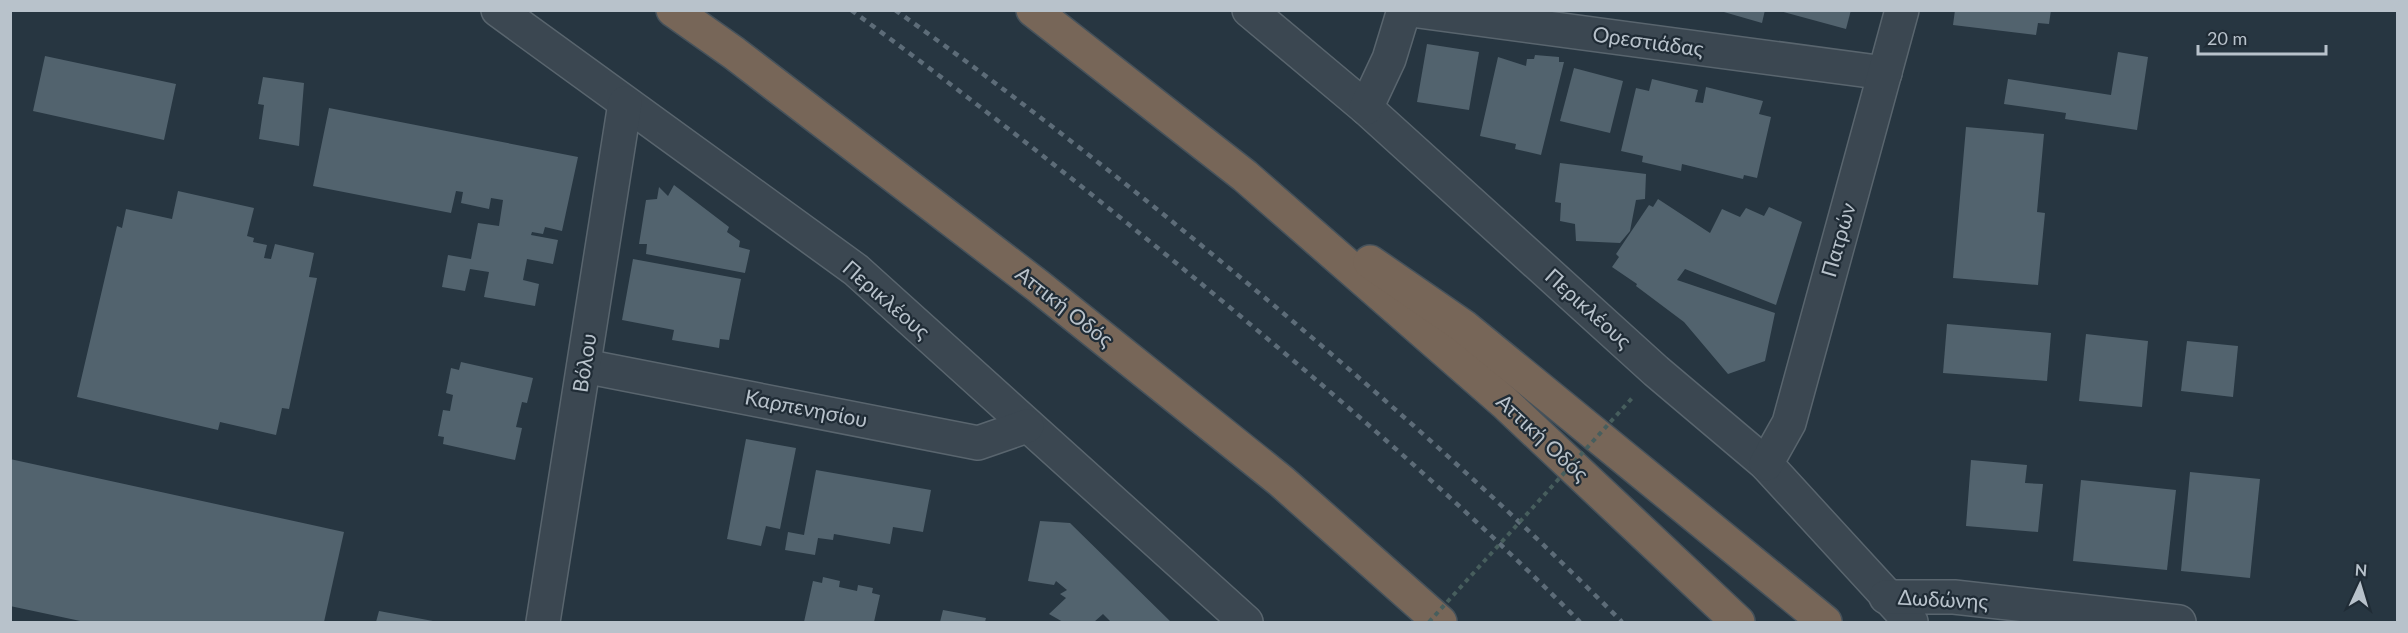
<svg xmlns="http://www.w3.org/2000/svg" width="2408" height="633" font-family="Lato,sans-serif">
  <rect width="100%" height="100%" fill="#273641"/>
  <g fill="#52636e">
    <path d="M1717,10H1765L1762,23Z"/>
    <path d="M1776,10H1851L1846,29Z"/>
    <path d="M1955,10H2051L2049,24L2038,23L2036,35L1953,25Z"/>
    <path d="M1427,44L1479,52L1469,110L1417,102Z"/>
    <path d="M2118,52L2148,57L2137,130L2065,119L2066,113L2004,104L2008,79L2111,95Z"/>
    <path d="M1535,55L1559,57V62H1564L1541,155L1515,149L1516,144L1480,136L1498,57L1526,66L1527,59H1534Z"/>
    <path d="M45,56L176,84L164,140L33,111Z"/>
    <path d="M1574,68L1623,81L1610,133L1560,121Z"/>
    <path d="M263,77L304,83L299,146L259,139L264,105L258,104Z"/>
    <path d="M1652,79L1698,90L1695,102L1703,103L1706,87L1763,101L1759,114L1771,117L1757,178L1744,175L1743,179L1682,164L1681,171L1642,162L1643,156L1621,151L1636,88L1649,91Z"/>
    <path d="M329,108L578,157L562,231L545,227L543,234L532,232L531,235L558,240L553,264L527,259L523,280L539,284L535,306L484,297L489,272L470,269L465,291L442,287L448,255L471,259L478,223L499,226L503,200L491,198L489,209L461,203L463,192L456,191L451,213L313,186Z"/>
    <path d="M1966,127L2044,134L2037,212L2045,213L2038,285L1953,278Z"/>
    <path d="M1560,163L1646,174L1645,199L1636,200L1630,231L1620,243L1576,241L1575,224L1560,221L1561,203L1555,202Z"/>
    <path d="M674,185L729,227L727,232L740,241L739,247L750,250L745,273L646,254L647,244H639L646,200L657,199L659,187L668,196Z"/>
    <path d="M178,191L254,208L247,236L254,238L253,242L267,245L264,258L271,259L275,244L314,253L309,277L317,278L289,409L282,408L276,435L220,422L218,430L77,397L117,226L122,228L126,209L172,219Z"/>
    <path d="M1658,199L1710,233L1722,209L1740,217L1746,208L1764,216L1769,207L1802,222L1776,305L1685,269L1677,280L1775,313L1765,361L1728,374L1684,322L1636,286L1637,284L1612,267L1619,257L1616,254L1649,205L1653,207Z"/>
    <path d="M633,259L741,279L729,340L720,339L719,348L672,340L674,330L622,320Z"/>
    <path d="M1947,324L2051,333L2047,381L1943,373Z"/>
    <path d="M2086,334L2148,341L2142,407L2079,401Z"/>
    <path d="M2187,341L2238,346L2233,397L2181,391Z"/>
    <path d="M461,362L533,378L527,403L522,402L516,427L522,428L515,460L443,444L444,437L438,436L443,410L450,411L453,395L446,393L451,368L459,370Z"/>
    <path d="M746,439L796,448L780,529L766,526L761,546L727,539Z"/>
    <path d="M10,459L344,532L324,622H85L10,606Z"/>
    <path d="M1971,460L2027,465L2025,483L2043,484L2038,532L1966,526Z"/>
    <path d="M816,470L931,490L923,532L893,527L890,544L834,534L833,540L818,538L815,555L785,550L788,532L804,535Z"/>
    <path d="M2190,472L2260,479L2250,578L2181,571Z"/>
    <path d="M2081,480L2176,490L2167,570L2073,561Z"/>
    <path d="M1040,521L1070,523L1171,622H1111L1103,614L1094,622H1063L1049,614L1066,598L1060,594L1067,590L1056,581L1054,585L1028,581Z"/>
    <path d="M823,577L840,581L839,587L857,591L858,585L873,588L872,593L880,595L874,622H804L813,581L822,583Z"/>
    <path d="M943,610L986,618L985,622H940Z"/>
    <path d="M379,611L433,621V622H376Z"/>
  </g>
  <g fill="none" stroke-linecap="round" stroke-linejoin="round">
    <defs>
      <g id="minor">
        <path d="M498,10L856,270L1246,622"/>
        <path d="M1249,10L1366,108L1656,371L1766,464L1911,622"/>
        <path d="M1411,10L1885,73"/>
        <path d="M1366,108L1389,59L1404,10"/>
        <path d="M584,366L978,443L1027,426"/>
        <path d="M1766,464L1789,423L1902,10"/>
        <path d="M1886,597H1954L2179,622"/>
        <path d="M543,622L625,103"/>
      </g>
      <g id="highway">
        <path d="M673,10L734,53L1038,286L1281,481L1440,622"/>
        <path d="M1033,10L1245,176L1505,403L1738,622"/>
        <path d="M1370,262L1463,326L1825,622"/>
      </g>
    </defs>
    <use href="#minor" stroke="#59656e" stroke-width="36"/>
    <use href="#highway" stroke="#46525b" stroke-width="36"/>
    <use href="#minor" stroke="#3b4751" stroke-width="33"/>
    <use href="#highway" stroke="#776658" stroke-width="33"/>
    <g stroke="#5d6c78" stroke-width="4.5" stroke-dasharray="6 6" stroke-linecap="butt">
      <path d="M851,10C970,97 1085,188 1198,281C1330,390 1460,501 1580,622"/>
      <path d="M895,10C1012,93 1125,182 1235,273C1369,384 1500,499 1622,622"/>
    </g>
    <path stroke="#475e5d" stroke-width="4" stroke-dasharray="4.5 4.5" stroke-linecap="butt" d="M1429,622L1634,396"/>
  </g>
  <g text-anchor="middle" stroke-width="4.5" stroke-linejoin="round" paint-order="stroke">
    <g font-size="21" fill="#b8c2cb" stroke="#202c36">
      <text transform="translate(1648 42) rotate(8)" y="7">Ορεστιάδας</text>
      <text transform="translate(1839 240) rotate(-74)" y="7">Πατρών</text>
      <text transform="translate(886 300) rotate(41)" y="7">Περικλέους</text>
      <text transform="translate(1064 307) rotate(38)" y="7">Αττική Οδός</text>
      <text transform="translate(1588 309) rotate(42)" y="7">Περικλέους</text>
      <text transform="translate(585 363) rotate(-81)" y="7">Βόλου</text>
      <text transform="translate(806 409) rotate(11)" y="7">Καρπενησίου</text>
      <text transform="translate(1542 438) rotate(43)" y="7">Αττική Οδός</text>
      <text transform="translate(1943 600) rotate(3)" y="7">Δωδώνης</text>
    </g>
  </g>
  <rect width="2408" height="633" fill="none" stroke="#b8c2cb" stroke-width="24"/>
  <g transform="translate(2360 585) rotate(4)" stroke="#202c36" stroke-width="4.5" paint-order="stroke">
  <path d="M0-4.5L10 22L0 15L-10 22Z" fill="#b8c2cb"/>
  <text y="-9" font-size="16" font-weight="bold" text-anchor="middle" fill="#b8c2cb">N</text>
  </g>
  <path d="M2198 45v9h128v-9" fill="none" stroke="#b8c2cb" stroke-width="3"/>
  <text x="2207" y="45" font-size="18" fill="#b8c2cb" stroke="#202c36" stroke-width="4.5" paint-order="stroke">20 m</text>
</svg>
